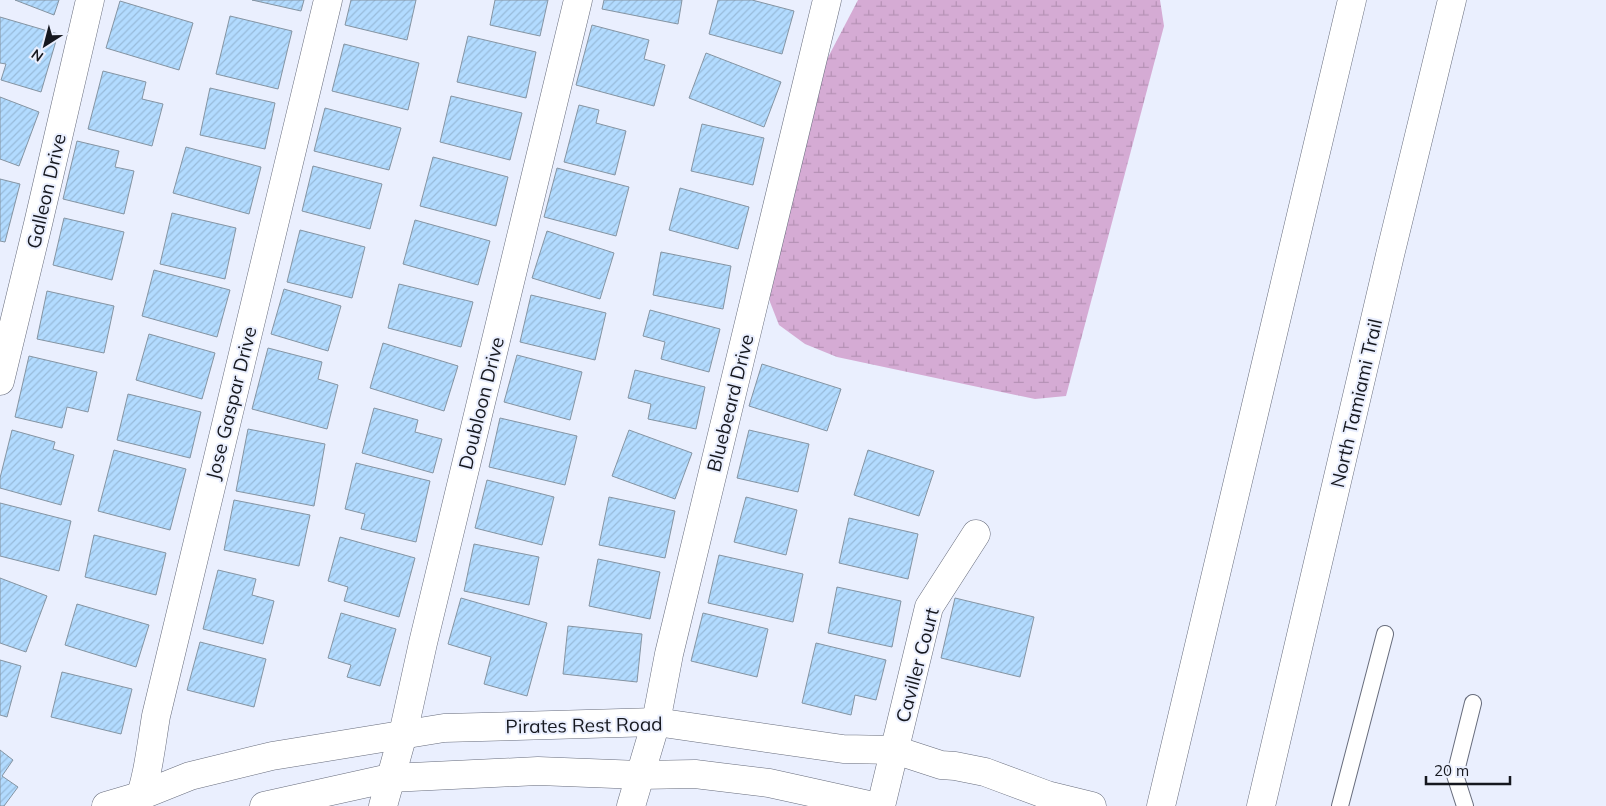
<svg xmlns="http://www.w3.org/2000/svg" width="1606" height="806" font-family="Mulish,sans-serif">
  <defs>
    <pattern id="wetland-marsh" width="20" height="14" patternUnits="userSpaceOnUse" patternTransform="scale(1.25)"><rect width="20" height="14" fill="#d5abd4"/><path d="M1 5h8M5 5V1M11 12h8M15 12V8" fill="none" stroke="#b692b6"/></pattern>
    <pattern id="building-hatch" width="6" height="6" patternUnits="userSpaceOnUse" patternTransform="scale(1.25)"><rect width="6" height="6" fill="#b2dbff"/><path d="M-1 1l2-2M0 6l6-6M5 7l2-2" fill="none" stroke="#98bbda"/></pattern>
  </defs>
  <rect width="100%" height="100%" fill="#eaeffe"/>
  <path fill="url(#wetland-marsh)" d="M858,0H1160L1164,26L1066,396L1035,399L837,357L805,344L779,325L770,302L768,278L813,86Z"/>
  <g fill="url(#building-hatch)" stroke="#8594a2">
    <path d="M15,0H59L54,15Z"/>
    <path d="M252,0H304L301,11Z"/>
    <path d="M351,0H416L407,40L345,25Z"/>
    <path d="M495,0H548L540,36L490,25Z"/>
    <path d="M604,0H682L678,24L602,9Z"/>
    <path d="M718,0H752L794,11L782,54L709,34Z"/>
    <path d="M120,1L193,23L179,70L106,48Z"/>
    <path d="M230,16L292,31L278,89L216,74Z"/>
    <path d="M0,17L58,34L41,92L1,80L6,64L0,63Z"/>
    <path d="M592,25L649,40L644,59L665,65L654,106L576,85Z"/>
    <path d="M468,36L536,52L526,98L457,82Z"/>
    <path d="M344,44L419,63L408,110L332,91Z"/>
    <path d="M706,53L781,82L764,127L689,98Z"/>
    <path d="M103,71L146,82L142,99L163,104L152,146L88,129Z"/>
    <path d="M210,88L275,103L265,149L200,135Z"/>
    <path d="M451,96L522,113L510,160L440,142Z"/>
    <path d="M0,97L39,112L19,166L0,159Z"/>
    <path d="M579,105L599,110L596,123L626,131L615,175L564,162Z"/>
    <path d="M325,108L401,128L389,170L314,151Z"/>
    <path d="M702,124L764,138L753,185L691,171Z"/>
    <path d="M77,141L119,151L115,167L134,171L124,214L63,199Z"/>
    <path d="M186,147L261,167L249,214L173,193Z"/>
    <path d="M433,157L508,177L496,226L420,206Z"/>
    <path d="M313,166L382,184L370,229L302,211Z"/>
    <path d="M557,168L629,187L616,236L544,217Z"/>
    <path d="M0,179L20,184L5,242L0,241Z"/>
    <path d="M680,188L749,207L738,249L669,230Z"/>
    <path d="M172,213L236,228L225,279L160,264Z"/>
    <path d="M64,218L124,232L112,280L53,265Z"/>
    <path d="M415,220L490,241L478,285L403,264Z"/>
    <path d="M300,230L365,247L352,298L287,282Z"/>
    <path d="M547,231L614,253L600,299L532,278Z"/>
    <path d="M661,252L731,266L723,309L653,295Z"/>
    <path d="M154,270L230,290L217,337L142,316Z"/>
    <path d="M399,284L473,302L461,347L388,328Z"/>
    <path d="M284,289L341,306L328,351L271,334Z"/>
    <path d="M47,291L114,306L104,353L37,339Z"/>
    <path d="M531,295L606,313L595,360L520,342Z"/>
    <path d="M650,310L720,329L709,372L661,359L665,342L643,336Z"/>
    <path d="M149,334L215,353L202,399L136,380Z"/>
    <path d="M383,343L458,366L444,411L370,388Z"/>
    <path d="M268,348L322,362L318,379L338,385L327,429L252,409Z"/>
    <path d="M517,355L582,372L570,420L504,402Z"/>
    <path d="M29,356L97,372L88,412L67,407L62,428L15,417Z"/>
    <path d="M762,364L841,389L827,431L749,406Z"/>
    <path d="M635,370L705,387L696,429L648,419L651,404L628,398Z"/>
    <path d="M128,394L201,412L190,458L117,440Z"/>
    <path d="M374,408L418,420L415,432L442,439L433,473L362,453Z"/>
    <path d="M500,418L577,436L565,485L489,467Z"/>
    <path d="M248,429L325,444L314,506L236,491Z"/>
    <path d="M12,430L55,442L53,449L74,455L61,505L0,488V478Z"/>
    <path d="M629,430L692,453L675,499L612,476Z"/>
    <path d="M749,430L809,444L798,492L737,478Z"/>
    <path d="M114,450L186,469L170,530L98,511Z"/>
    <path d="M868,450L934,471L919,516L854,495Z"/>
    <path d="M356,463L430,481L416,542L361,529L365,514L345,509Z"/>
    <path d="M487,480L554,497L542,545L475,528Z"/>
    <path d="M609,497L675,511L665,558L599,545Z"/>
    <path d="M746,497L797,510L786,555L734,542Z"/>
    <path d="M234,500L310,515L299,566L224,550Z"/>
    <path d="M0,503L71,521L59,571L0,556Z"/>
    <path d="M849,518L918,534L908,579L839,563Z"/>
    <path d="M94,535L166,553L156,595L85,577Z"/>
    <path d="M340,537L415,558L399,617L344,601L348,587L328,581Z"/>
    <path d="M474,544L539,557L529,605L464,591Z"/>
    <path d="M719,555L803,574L793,622L708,603Z"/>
    <path d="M598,559L660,572L650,619L589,606Z"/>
    <path d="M218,570L256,579L252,595L274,601L263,644L203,629Z"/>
    <path d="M0,578L47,596L26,652L0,643Z"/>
    <path d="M837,587L901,601L892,647L828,633Z"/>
    <path d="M461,598L547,623L527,696L484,684L491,657L448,644Z"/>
    <path d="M955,598L1034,617L1020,677L941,658Z"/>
    <path d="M77,604L149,625L136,667L65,645Z"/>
    <path d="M341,613L396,629L380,686L347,677L351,665L328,658Z"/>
    <path d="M703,613L768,629L757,677L691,661Z"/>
    <path d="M568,626L642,634L637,682L563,674Z"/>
    <path d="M200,642L266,659L254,707L187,690Z"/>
    <path d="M816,643L886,660L876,700L855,695L851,715L802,703Z"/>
    <path d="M0,660L21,666L7,717L0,715Z"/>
    <path d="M62,672L132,689L121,734L51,717Z"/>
    <path d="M0,750L13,760L2,776L18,787L4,806H0Z"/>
  </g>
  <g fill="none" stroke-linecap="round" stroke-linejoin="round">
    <defs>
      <g id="lane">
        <path d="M1340,806L1385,634"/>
        <path d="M1465,806L1455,775L1473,703"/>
      </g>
      <g id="street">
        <path d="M0,381L38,224L90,0"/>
        <path d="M106,806L140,796L190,776L272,756L444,728L656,722L843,749L895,750L941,765L955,766L985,772L1047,795L1092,806"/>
        <path d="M137,806C148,778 151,746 156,716L328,0"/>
        <path d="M264,806L390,778L538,771L640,775L695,774L769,783L873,806"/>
        <path d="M383,806L403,734L423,643L578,0"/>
        <path d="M631,806L656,722L669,654L827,0"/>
        <path d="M881,806L929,607L976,534"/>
      </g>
      <g id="primary">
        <path d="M1161,806L1352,0"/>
        <path d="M1261,806L1390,255L1452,0"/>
      </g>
    </defs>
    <use href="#lane" stroke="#676c7c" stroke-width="18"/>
    <use href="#street" stroke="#676c7c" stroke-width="29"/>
    <use href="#primary" stroke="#676c7c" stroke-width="29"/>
    <use href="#lane" stroke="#fff" stroke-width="16"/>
    <use href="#street" stroke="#fff" stroke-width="28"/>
    <use href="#primary" stroke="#fff" stroke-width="28"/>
  </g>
  <g text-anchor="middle" stroke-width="4" stroke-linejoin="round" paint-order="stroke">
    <g font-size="19" fill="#16181f" stroke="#eaeffe">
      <text transform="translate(46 191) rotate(-77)" y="7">Galleon Drive</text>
      <text transform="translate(231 403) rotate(-76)" y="7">Jose Gaspar Drive</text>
      <text transform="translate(481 403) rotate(-76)" y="7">Doubloon Drive</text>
      <text transform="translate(730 403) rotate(-76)" y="7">Bluebeard Drive</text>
      <text transform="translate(1356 403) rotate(-77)" y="7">North Tamiami Trail</text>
      <text transform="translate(917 665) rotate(-75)" y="7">Caviller Court</text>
      <text transform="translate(584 725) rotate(-1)" y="7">Pirates Rest Road</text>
    </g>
  </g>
  <g transform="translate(45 45) rotate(216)" stroke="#eaeffe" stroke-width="4" paint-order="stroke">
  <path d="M0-4L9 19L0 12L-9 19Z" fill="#16181f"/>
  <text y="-8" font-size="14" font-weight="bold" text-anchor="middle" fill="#16181f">N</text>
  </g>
  <path d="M1426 776v8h84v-8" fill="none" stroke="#16181f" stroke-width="2.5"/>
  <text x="1434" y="776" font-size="15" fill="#16181f" stroke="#eaeffe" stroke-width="4" paint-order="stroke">20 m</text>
</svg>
